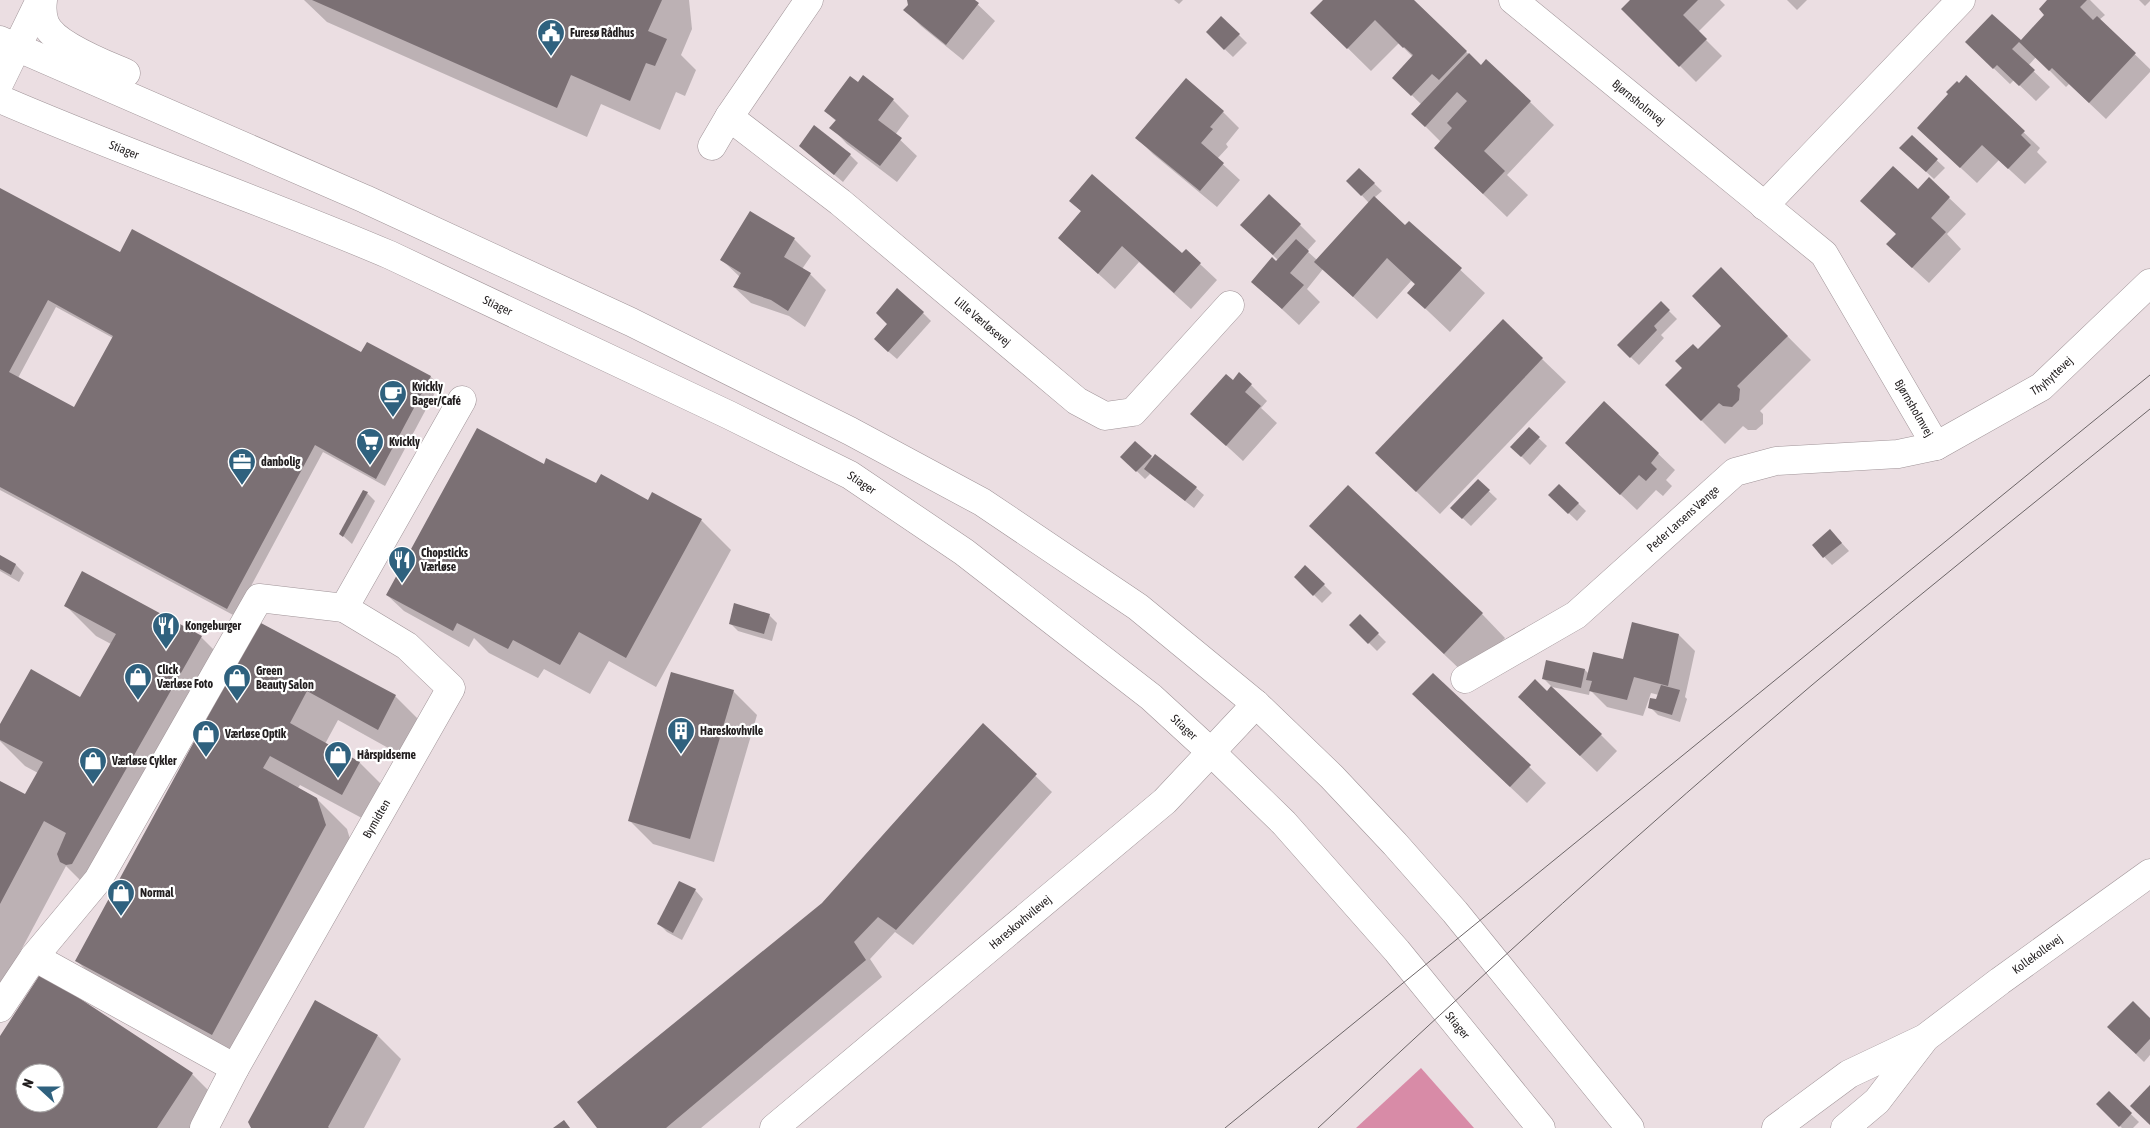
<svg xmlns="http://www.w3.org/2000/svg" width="2150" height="1128" font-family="'Asap Condensed',sans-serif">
  <rect width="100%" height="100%" fill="#ebdee2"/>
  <path fill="#d88ba7" d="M1421,1068L1474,1128H1356Z"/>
  <g fill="#0003" fill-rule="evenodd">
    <path d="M304,0H689L692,29L681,55L696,70L685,96L676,92L660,130L601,104L587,137L327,22Z"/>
    <path d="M909,0H973L995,21L963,60L921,26L905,10L909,6Z"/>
    <path d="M1174,0H1183L1179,4Z"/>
    <path d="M1325,0H1412L1481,66L1530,102L1554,125L1507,175L1528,195L1507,217L1435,148L1441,142L1413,114L1422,105L1394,78L1413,57L1399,43L1371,71L1312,13Z"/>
    <path d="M1632,0H1720L1725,5L1698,32L1722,56L1696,82L1623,9Z"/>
    <path d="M1787,0H1807L1797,10Z"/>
    <path d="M2048,0H2090L2105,15L2099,20L2150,69V72L2106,119L2069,84L2066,87L2036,57L2028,66L2050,87L2036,101L2014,80L2010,84L1983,58L1992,15L2021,42L2046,15Z"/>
    <path d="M2139,0H2150V1L2145,6Z"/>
    <path d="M1239,35L1247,43L1233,57L1215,40Z"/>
    <path d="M1966,77L2040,148L2037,152L2047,162L2025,184L1999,160L1977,183L1935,144L1959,85Z"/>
    <path d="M893,100L909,116L895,135L917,156L897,182L847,144L831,127L836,121L825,111Z"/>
    <path d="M1223,112L1239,128L1226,144L1228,147L1217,159L1240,180L1217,207L1153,154L1137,138Z"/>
    <path d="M1912,137L1945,168L1934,179L1909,156Z"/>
    <path d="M800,146L850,155L858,163L843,182Z"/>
    <path d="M1359,169L1382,191L1374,198L1405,226L1409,222L1485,293L1450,332L1409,293L1416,285L1411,281L1377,319L1323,269L1307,289L1320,302L1299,325L1253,282L1278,260L1241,225H1300L1316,241L1307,251L1317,260L1369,203L1348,181Z"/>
    <path d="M1929,179L1966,214L1947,234L1961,249L1929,283L1904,260L1918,191Z"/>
    <path d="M0,190L120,254L362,353L367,344L431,377L439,385L385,486L323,452L235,616L0,490ZM56,307L113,338L75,409L18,378Z"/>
    <path d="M1071,201L1182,255L1186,251L1217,280L1191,309L1139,262L1115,289L1059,238L1082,212Z"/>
    <path d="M750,213L794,239L811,256L802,269L810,274L826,290L805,327L789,316L751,303L734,287L740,277L722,260Z"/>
    <path d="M1721,269L1811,360L1760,411L1763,414V424L1756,430H1748L1743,426L1725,444L1666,385L1723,326Z"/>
    <path d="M1661,303L1677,319L1661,335L1664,338L1639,365L1618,345Z"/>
    <path d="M923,313L931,321L897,359L883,347L889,324Z"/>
    <path d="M1542,359L1566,382L1440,514L1401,477Z"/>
    <path d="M1233,381L1251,385L1267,401L1261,408L1277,423L1243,461L1192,414Z"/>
    <path d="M1605,403L1675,470L1666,480L1672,486L1663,496L1656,490L1637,510L1583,459Z"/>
    <path d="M1529,429L1547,446L1530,465L1512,447Z"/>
    <path d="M1135,443L1153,459L1196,488L1204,495L1194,508L1150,474L1145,479L1122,457Z"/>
    <path d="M544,466L701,520L731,550L656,687L609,661L590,694L544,669L538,678L489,653L474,638L469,647L404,611L387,595Z"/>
    <path d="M1478,481L1497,499L1471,526L1452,508Z"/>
    <path d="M1559,485L1586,511L1577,521L1550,495Z"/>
    <path d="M367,493L375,501L352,544L341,534Z"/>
    <path d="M1838,539L1849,551L1832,565L1813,545Z"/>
    <path d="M1334,550L1482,614L1505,638L1468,677Z"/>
    <path d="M0,556L16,565L24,573L19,582L0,571Z"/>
    <path d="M1305,566L1332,593L1322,603L1296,577Z"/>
    <path d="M82,573L201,637L231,667L92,892L66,866L3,984L0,982V783L25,796L38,773L25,766L0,741V726L81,698L111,644L96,636L66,606Z"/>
    <path d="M769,615L777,623L772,641L738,631L730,623Z"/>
    <path d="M1360,616L1386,642L1377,651L1351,625Z"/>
    <path d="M260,623L395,696L425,726L408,759L338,720L325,744L360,763L390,793L373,824L300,785L298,788L317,799L347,829L355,856L242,1064L107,991L77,961Z"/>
    <path d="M1633,624L1679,635L1695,651L1685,697L1687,699L1680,722L1658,715L1650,707L1657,701L1659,695L1651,693L1643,716L1607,707L1590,690L1589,695L1552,687L1544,679L1585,670L1589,674L1624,660Z"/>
    <path d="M1433,674L1546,783L1527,803L1430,711Z"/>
    <path d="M733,691L757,715L714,862L653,844L629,820Z"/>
    <path d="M1547,692L1601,735L1617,751L1597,772L1536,714Z"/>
    <path d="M983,725L1052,792L913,945L895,932L870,959L882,977L701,1128H599L823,904Z"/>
    <path d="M695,890L703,899L682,940L667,932L659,924Z"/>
    <path d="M2150,1019V1055L2144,1062L2116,1035Z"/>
    <path d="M378,1036L401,1059L364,1128H253Z"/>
    <path d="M0,1038L192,1074L222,1104L206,1128H0ZM25,1073H55V1103H25Z"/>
    <path d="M2109,1093L2139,1122L2133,1128H2122L2098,1104Z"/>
  </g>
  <g fill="#7b7074" fill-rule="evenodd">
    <path d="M312,0H662L648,31L667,39L655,66L646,63L630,101L571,75L557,108Z"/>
    <path d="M907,0H975L979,3L946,45L903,10L908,5Z"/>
    <path d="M1323,0H1414L1467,51L1439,80L1432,74L1411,96L1392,78L1413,55L1404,47L1403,48L1375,20L1347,49L1310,13Z"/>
    <path d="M1630,0H1698L1683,15L1707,39L1679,67L1621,9Z"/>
    <path d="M2047,0H2087L2080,7L2093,20L2097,16L2136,53L2089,103L2052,68L2049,71L2019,42L2012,49L2035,70L2019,86L1997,65L1993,69L1965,42L1992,14L2021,40L2044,15L2039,9Z"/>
    <path d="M1221,16L1240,34L1224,50L1206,32Z"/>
    <path d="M1469,53L1481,65L1486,59L1531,101L1484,151L1505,171L1483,194L1434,148L1452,128L1447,123L1467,101L1457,92L1425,127L1411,114Z"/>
    <path d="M863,75L894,99L878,120L902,138L880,166L829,128L836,120L824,111L850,76L858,82Z"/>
    <path d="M1966,75L2025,131L2021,135L2031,145L2008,169L1982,145L1960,168L1917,128L1948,94L1946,92L1957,81L1959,83Z"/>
    <path d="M1186,78L1224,111L1210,127L1213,129L1201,143L1224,163L1200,191L1135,138Z"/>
    <path d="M814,125L851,154L834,175L799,146Z"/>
    <path d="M1912,135L1938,159L1926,172L1899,148Z"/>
    <path d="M1893,166L1918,189L1929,177L1950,197L1931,218L1946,232L1912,268L1886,244L1896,234L1860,201Z"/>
    <path d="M1359,168L1375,183L1361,196L1346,181Z"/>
    <path d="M1092,174L1182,253L1186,249L1201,263L1174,293L1122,246L1098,274L1058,238L1081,211L1069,201Z"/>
    <path d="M0,188L120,252L132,229L361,352L367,342L431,376L376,479L315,445L227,609L0,487ZM48,300L113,336L74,407L9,372Z"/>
    <path d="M1269,194L1301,224L1273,255L1240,225Z"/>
    <path d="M1374,196L1405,225L1409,221L1462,268L1425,309L1407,293L1415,284L1387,258L1353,297L1314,262Z"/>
    <path d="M750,211L795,238L784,257L811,273L788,311L771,300L733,287L741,273L720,260Z"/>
    <path d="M1296,239L1309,251L1290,273L1304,285L1282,309L1251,282L1272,257L1276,261Z"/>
    <path d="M1721,267L1788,336L1737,386L1740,389L1739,400L1732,407L1723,406L1719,403L1701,421L1665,385L1682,368L1675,361L1693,344L1698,349L1721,326L1692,296Z"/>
    <path d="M897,288L924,312L888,352L874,339L887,324L876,313Z"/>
    <path d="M1661,301L1670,310L1654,326L1657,330L1630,358L1617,345Z"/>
    <path d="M1503,319L1543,358L1416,492L1375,453Z"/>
    <path d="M1239,372L1252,384L1245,392L1261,406L1226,446L1190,414L1226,374L1233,380Z"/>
    <path d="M1604,401L1659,453L1651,463L1657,469L1646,481L1639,475L1620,495L1565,443Z"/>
    <path d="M1529,427L1540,437L1521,457L1510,447Z"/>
    <path d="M477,428L544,464L546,458L596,483L601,474L648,500L652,492L702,519L626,658L579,632L560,665L513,640L508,649L457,623L453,631L386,595Z"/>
    <path d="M1135,441L1152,456L1136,472L1120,457Z"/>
    <path d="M1155,454L1197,487L1185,501L1144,469Z"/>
    <path d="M1478,479L1490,490L1462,519L1450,508Z"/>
    <path d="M1559,484L1579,503L1568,514L1548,495Z"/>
    <path d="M1348,485L1483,613L1444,654L1309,526Z"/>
    <path d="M363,490L368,492L343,537L339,534Z"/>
    <path d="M1830,529L1842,543L1823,558L1812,545Z"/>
    <path d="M0,555L16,564L11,575L0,569Z"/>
    <path d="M1305,565L1325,584L1313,596L1294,577Z"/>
    <path d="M82,571L202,636L72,864L66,865L60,862L57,854L66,833L44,821L0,904V781L25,794L43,762L0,740V724L31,669L80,697L116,634L64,606Z"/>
    <path d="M734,603L770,614L764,634L729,624Z"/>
    <path d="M1360,614L1379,633L1368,644L1349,625Z"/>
    <path d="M259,622L396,695L378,730L307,691L290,723L360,762L342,795L270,756L263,768L317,798L326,825L212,1035L75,961Z"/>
    <path d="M1632,622L1679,634L1668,686L1634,677L1627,700L1589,691L1592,681L1586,680L1593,652L1623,659Z"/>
    <path d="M1546,660L1585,669L1581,688L1542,679Z"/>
    <path d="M671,672L734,690L690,839L628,821Z"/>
    <path d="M1433,673L1531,765L1510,787L1412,694Z"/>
    <path d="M1535,679L1547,691L1551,686L1602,734L1580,756L1518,697Z"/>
    <path d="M1661,685L1680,690L1672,715L1648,708L1650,698L1656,699Z"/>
    <path d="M983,723L1037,774L896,930L878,917L854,942L866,960L666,1128H597L577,1102L822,903Z"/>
    <path d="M679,881L696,889L673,933L657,924Z"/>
    <path d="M41,973L193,1073L157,1128H0V1036ZM25,1073H55V1103H25Z"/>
    <path d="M315,1000L378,1035L328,1127L329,1128H251L248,1122Z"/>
    <path d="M2133,1001L2150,1018V1039L2136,1054L2107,1027Z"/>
    <path d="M2150,1085V1125L2130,1106Z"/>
    <path d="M2109,1091L2132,1113L2119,1127L2096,1104Z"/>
    <path d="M564,1120L570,1128H553Z"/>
  </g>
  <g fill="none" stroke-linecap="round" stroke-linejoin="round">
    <defs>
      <g id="minor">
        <path d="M43,0C42,8 42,15 45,23C54,45 105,64 126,73"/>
        <path id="s1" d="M1513,0L1824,254L1936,446"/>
        <path d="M0,40L365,199L631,322L850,431L982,502L1138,607L1256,704L1332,777L1395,844L1455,912L1630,1128"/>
        <path d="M0,82L40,0"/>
        <path id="s2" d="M0,99C129,155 261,200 390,255L729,415L850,475L964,552L1151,697L1212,753L1284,823L1397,951L1541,1128"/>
        <path id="s3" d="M729,117L840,202L1077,401L1105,416L1133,412L1230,305"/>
        <path d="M712,146L729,117L809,0"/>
        <path d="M1764,206L1961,0"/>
        <path id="s4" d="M1465,679L1576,615L1735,472L1776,461L1898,454L1936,446L2041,387L2150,283"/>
        <path d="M34,957L235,1068"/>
        <path d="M0,1008L34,957L98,880L259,598L344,608L462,400"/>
        <path id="s5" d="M204,1128L235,1068L451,688L407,646L344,608"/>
        <path id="s6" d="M774,1128L1165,801L1256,704"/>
        <path id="s7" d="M1776,1128L1849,1074L1925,1038L2000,981L2150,873"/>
        <path d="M1845,1128L1877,1101L1923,1041"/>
      </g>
    </defs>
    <use href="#minor" stroke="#a09498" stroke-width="29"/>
    <use href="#minor" stroke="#fff" stroke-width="28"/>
    <g stroke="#6c6567" stroke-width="1">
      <path d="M1225,1128L2150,375"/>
      <path d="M1318,1128C1480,977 1643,828 1812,685C1923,591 2037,501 2150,409"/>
    </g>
  </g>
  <defs>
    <symbol id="civic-pin" viewBox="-11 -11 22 30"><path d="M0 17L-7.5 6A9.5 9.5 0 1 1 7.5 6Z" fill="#2f617e" stroke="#fff"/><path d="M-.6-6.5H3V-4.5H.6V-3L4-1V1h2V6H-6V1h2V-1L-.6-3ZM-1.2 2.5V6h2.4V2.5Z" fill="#fff"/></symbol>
    <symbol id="cafe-pin" viewBox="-11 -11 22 30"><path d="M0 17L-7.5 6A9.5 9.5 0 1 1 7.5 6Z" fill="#2f617e" stroke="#fff"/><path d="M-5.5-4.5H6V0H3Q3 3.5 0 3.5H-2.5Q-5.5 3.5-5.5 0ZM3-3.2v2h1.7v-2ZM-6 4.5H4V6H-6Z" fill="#fff"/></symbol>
    <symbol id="supermarket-pin" viewBox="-11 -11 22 30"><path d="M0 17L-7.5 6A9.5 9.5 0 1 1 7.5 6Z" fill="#2f617e" stroke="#fff"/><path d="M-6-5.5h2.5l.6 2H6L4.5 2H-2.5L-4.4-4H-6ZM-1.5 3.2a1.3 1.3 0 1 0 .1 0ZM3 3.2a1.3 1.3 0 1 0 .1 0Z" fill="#fff"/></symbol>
    <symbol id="office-pin" viewBox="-11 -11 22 30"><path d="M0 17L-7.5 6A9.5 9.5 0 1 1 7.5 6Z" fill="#2f617e" stroke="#fff"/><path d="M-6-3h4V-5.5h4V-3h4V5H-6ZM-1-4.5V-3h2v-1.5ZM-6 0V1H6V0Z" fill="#fff"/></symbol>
    <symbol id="restaurant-pin" viewBox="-11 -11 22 30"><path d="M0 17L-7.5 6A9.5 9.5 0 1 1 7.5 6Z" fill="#2f617e" stroke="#fff"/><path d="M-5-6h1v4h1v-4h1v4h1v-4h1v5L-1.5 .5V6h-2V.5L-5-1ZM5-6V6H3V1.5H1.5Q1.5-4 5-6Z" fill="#fff"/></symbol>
    <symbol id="shop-pin" viewBox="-11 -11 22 30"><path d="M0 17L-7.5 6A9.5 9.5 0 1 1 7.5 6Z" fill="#2f617e" stroke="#fff"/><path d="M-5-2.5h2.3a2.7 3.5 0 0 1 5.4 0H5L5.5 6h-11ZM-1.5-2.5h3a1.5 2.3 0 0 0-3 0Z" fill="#fff"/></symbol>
    <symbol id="building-pin" viewBox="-11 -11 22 30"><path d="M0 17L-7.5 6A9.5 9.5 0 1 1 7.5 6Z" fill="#2f617e" stroke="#fff"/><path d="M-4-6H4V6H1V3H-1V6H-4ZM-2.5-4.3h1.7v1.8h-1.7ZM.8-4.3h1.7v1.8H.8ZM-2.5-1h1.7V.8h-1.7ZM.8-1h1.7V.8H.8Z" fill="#fff"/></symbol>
  </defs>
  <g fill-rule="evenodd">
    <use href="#civic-pin" x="535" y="17" width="32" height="43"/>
    <use href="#cafe-pin" x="377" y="378" width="32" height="43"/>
    <use href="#supermarket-pin" x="354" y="426" width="32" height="43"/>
    <use href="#office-pin" x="226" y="446" width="32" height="43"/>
    <use href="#restaurant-pin" x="386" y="544" width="32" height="43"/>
    <use href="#restaurant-pin" x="150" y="610" width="32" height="43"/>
    <use href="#shop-pin" x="122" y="661" width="32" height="43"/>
    <use href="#shop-pin" x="221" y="662" width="32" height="43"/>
    <use href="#building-pin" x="665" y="715" width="32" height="43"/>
    <use href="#shop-pin" x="190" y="718" width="32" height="43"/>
    <use href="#shop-pin" x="322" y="739" width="32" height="43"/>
    <use href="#shop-pin" x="77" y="745" width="32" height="43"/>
    <use href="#shop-pin" x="105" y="877" width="32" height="43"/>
  </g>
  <g text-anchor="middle" stroke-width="4.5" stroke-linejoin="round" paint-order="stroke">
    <g font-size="12" font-weight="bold" fill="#221e1f" stroke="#fff" text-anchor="start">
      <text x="570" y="37">Furesø Rådhus</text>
      <text x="412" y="391">Kvickly<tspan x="412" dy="14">Bager/Café</tspan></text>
      <text x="389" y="446">Kvickly</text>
      <text x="261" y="466">danbolig</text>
      <text x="421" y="557">Chopsticks<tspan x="421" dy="14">Værløse</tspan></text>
      <text x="185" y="630">Kongeburger</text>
      <text x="157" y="674">Click<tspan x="157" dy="14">Værløse Foto</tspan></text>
      <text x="256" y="675">Green<tspan x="256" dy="14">Beauty Salon</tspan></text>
      <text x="700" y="735">Hareskovhvile</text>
      <text x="225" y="738">Værløse Optik</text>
      <text x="357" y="759">Hårspidserne</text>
      <text x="112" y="765">Værløse Cykler</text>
      <text x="140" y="897">Normal</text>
    </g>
    <g font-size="12" fill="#221e1f" stroke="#fff">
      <text dy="4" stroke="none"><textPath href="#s1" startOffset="162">Bjørnsholmvej</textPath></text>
      <text dy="4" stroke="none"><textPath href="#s2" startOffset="134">Stiager</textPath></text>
      <text dy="4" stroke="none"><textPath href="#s2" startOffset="539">Stiager</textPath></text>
      <text dy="4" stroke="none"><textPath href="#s3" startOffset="326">Lille Værløsevej</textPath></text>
      <text dy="4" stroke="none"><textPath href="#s4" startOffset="681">Thyhyttevej</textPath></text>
      <text dy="4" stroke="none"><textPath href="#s1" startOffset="580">Bjørnsholmvej</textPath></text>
      <text dy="4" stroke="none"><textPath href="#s2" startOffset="944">Stiager</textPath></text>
      <text dy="4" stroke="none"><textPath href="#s4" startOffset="272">Peder Larsens Vænge</textPath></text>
      <text dy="4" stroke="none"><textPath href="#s2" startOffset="1349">Stiager</textPath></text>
      <text dy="4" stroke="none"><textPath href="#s5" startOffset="354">Bymidten</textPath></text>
      <text dy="4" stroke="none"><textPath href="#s6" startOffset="321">Hareskovhvilevej</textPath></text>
      <text dy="4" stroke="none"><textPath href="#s7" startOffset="315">Kollekollevej</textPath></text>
      <text dy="4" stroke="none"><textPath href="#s2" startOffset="1754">Stiager</textPath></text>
    </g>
  </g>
  <g transform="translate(40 1088) rotate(291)"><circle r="24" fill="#ffffff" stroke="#a7a5a5"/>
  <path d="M0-4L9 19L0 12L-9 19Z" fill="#2f617e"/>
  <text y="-8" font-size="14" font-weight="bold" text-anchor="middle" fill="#221e1f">N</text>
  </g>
</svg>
